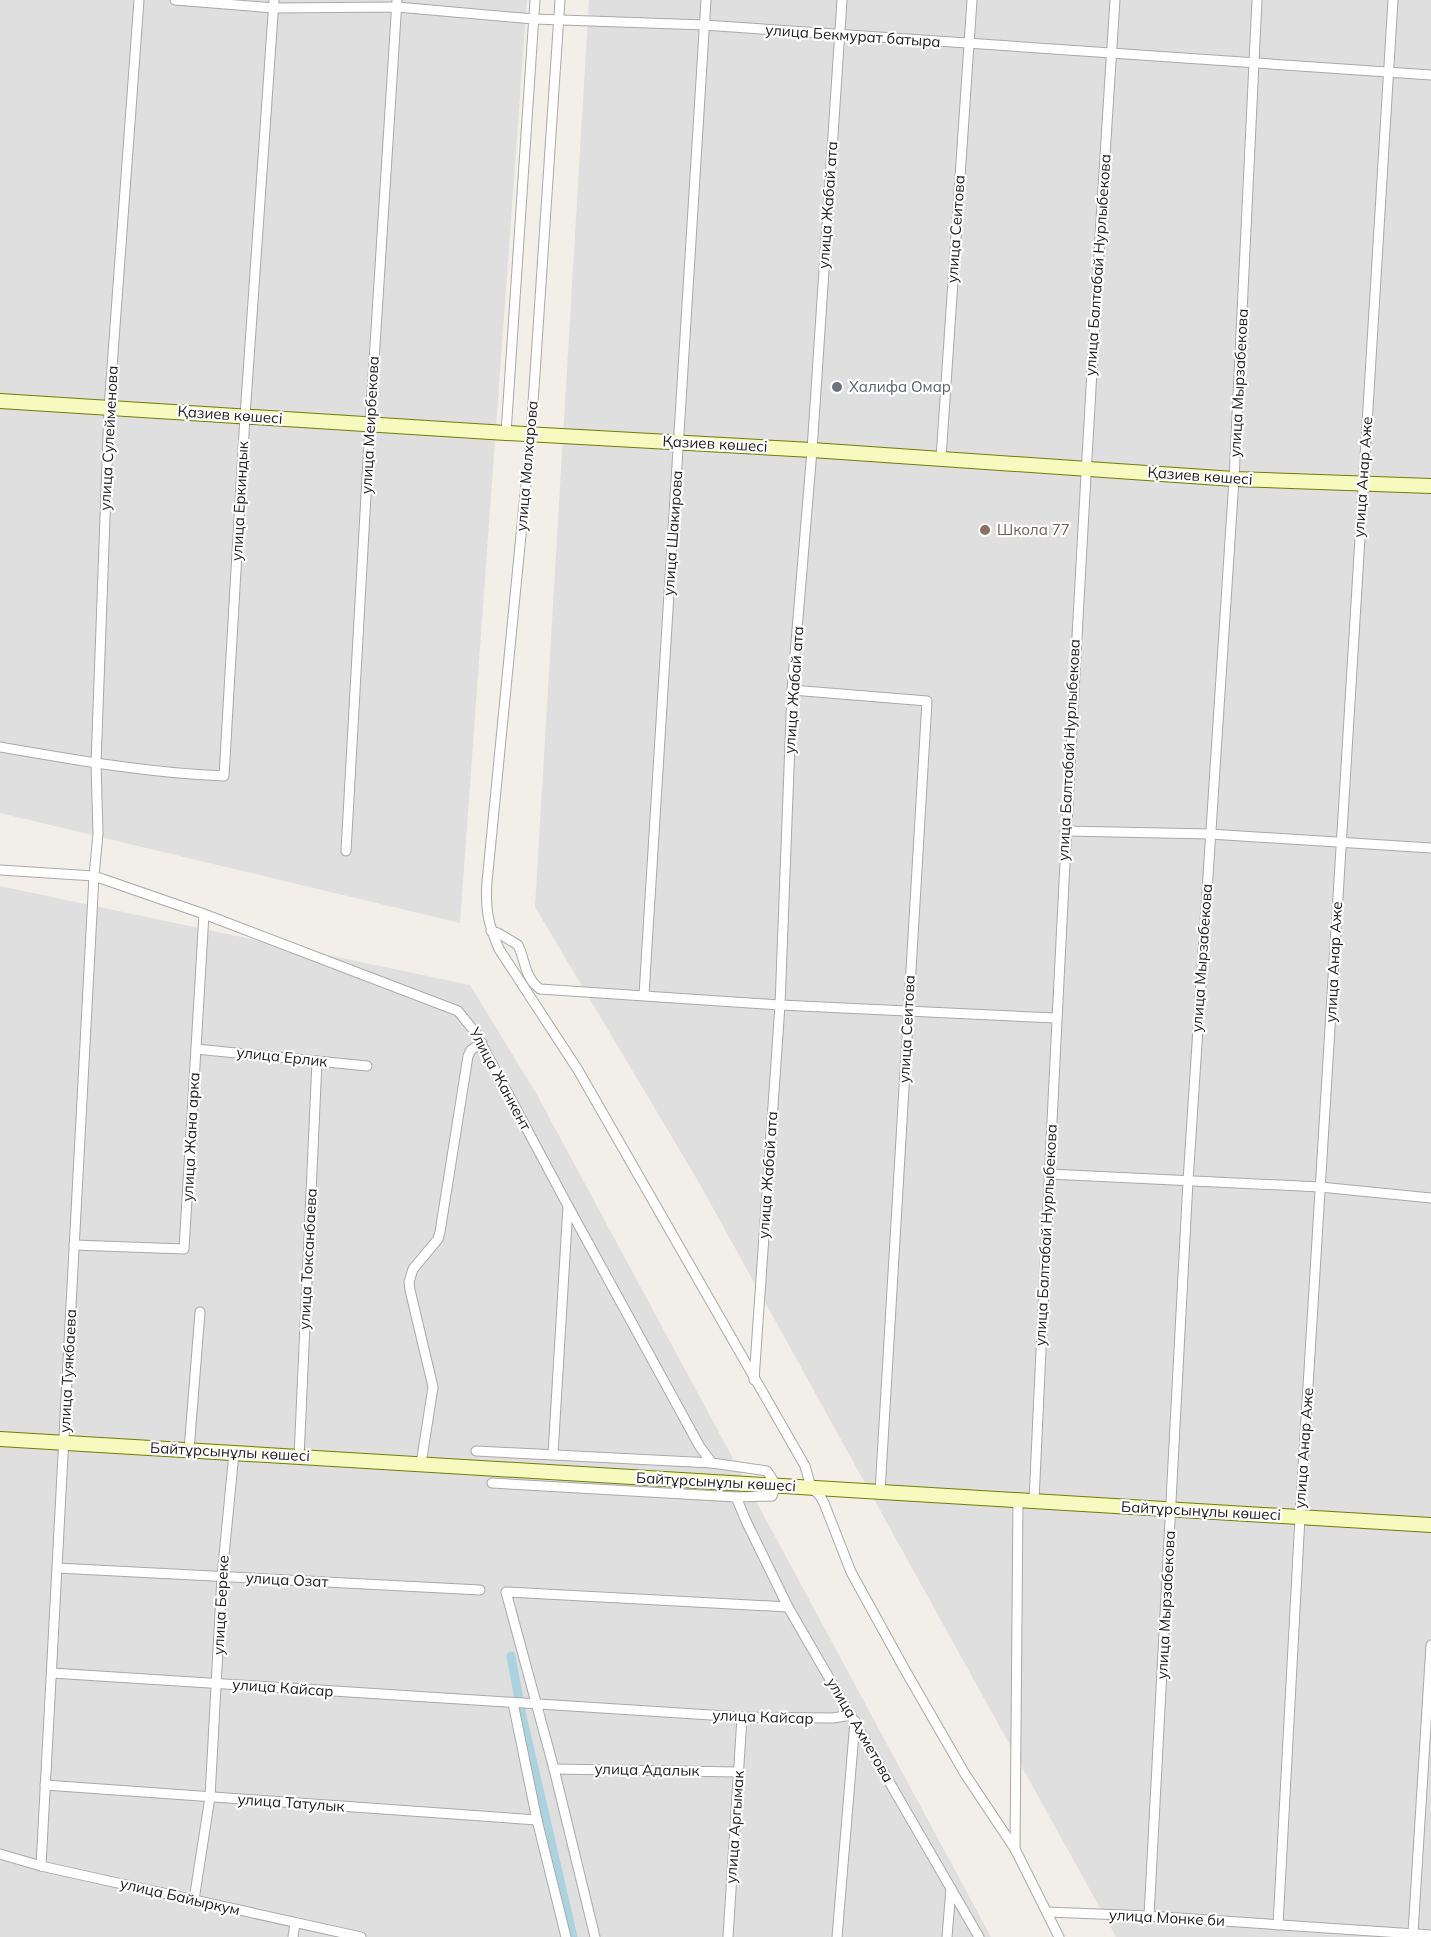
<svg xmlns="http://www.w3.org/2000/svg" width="1431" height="1937" font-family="Mulish,sans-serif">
  <rect width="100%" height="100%" fill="#f2efe9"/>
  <g fill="#e0dfdf">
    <path d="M0,0H527L460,923L0,813Z"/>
    <path d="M589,0H1431V1937H1116L698,1181L535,907Z"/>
    <path d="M0,886L470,985L536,1093L991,1937H0Z"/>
  </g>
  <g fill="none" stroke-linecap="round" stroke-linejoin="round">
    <path stroke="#aad3df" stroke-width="9" d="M511,1656L522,1716L573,1937"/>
    <defs>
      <g id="street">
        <path d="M175,0L274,8L397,7L534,19L704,25L1431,75"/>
        <path d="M560,0L531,433L487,882C485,910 488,923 499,949L578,1070L805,1466L811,1487L820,1496L824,1503L851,1572L905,1670L965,1774L1015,1849L1059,1937"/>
        <path d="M506,433L535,0"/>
        <path d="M941,458L972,0"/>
        <path d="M792,690L927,701L880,1492"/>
        <path d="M0,747C75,760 149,773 224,776L245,416L274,0"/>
        <path d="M1065,831L1210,834L1431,848"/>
        <path d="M346,851L370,424L397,0"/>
        <path d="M0,870L94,876L204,914L458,1011L475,1032L568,1206L700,1447L712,1463L476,1451"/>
        <path d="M491,931L498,933L518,945C526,962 524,977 540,989L780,1005L1055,1018"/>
        <path d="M644,995L706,0"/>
        <path d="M196,1049L367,1066"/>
        <path d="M1049,1174L1320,1187L1431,1198"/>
        <path d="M74,1245L184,1249L204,914"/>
        <path d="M754,1380L780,1005L792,690L812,450L842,0"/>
        <path d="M189,1450L200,1312"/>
        <path d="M553,1454L568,1206"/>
        <path d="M299,1457L317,1061"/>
        <path d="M712,1463L767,1471L776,1485L772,1496L736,1497"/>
        <path d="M421,1464L433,1387L410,1290L409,1282L413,1269L438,1239L440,1232L468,1056L471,1050L482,1043"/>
        <path d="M492,1483L736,1497L746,1521L788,1607L979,1937"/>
        <path d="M1034,1501C1057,1000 1082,500 1115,0"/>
        <path d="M57,1568L480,1590"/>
        <path d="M52,1673L742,1717L833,1718L851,1715"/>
        <path d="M513,1703L537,1820L566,1937"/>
        <path d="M554,1769L739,1772"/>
        <path d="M45,1785L537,1820"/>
        <path d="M1015,1849L1018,1500"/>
        <path d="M0,1854L41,1866L361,1937"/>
        <path d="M41,1866L94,876L98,834L96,764L109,408L139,0"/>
        <path d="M194,1900L210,1797L222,1576L234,1453"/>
        <path d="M1047,1912L1149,1916L1431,1935"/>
        <path d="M1149,1916L1188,1181L1234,479L1257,0"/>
        <path d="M1278,1925L1300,1517L1393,0"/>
        <path d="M1413,1933L1431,1645"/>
        <path d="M293,1937L295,1923"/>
        <path d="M595,1937L554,1769L506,1592L788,1607"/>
        <path d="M728,1937L742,1717"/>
        <path d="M837,1937L855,1721"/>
        <path d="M947,1937L951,1888"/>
      </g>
      <g id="secondary">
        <path d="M0,401L506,433L812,450L1234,479L1431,486"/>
        <path d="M0,1439L1431,1525"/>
      </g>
    </defs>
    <use href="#street" stroke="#a9a9a9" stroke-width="11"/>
    <use href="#secondary" stroke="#707d05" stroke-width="16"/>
    <use href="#street" stroke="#fff" stroke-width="9"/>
    <use href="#secondary" stroke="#f7fabf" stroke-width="14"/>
  </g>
  <circle fill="#6b7280" stroke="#fff" stroke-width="2" cx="837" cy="387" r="6"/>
  <circle fill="#8d6e63" stroke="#fff" stroke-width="2" cx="985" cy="530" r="6"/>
  <g text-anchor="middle" stroke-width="4.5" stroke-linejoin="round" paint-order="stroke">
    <g font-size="15" fill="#222" stroke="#fff">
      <text transform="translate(853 36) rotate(4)" y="5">улица Бекмурат батыра</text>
      <text transform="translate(828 205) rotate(-86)" y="5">улица Жабай ата</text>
      <text transform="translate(956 229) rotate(-86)" y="5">улица Сеитова</text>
      <text transform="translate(1098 265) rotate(-86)" y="5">улица Балтабай Нурлыбекова</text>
      <text transform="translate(1239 383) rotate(-87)" y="5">улица Мырзабекова</text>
      <text transform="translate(230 415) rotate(4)" y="5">Қазиев көшесі</text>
      <text transform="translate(370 425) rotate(-87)" y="5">улица Меирбекова</text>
      <text transform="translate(109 438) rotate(-87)" y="5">улица Сулейменова</text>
      <text transform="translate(715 444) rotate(3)" y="5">Қазиев көшесі</text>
      <text transform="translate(527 466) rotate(-85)" y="5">улица Малхарова</text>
      <text transform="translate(1200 476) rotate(4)" y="5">Қазиев көшесі</text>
      <text transform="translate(1363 477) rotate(-86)" y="5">улица Анар Аже</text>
      <text transform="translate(240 501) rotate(-87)" y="5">улица Еркиндык</text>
      <text transform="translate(673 533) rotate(-86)" y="5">улица Шакирова</text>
      <text transform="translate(794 690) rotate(-86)" y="5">улица Жабай ата</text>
      <text transform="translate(1069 750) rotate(-87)" y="5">улица Балтабай Нурлыбекова</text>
      <text transform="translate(1202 958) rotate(-86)" y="5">улица Мырзабекова</text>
      <text transform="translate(1334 962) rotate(-87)" y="5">улица Анар Аже</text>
      <text transform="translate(907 1029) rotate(-87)" y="5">улица Сеитова</text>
      <text transform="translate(282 1057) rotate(6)" y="5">улица Ерлик</text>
      <text transform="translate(500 1079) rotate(62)" y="5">Улица Жанкент</text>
      <text transform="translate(191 1137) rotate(-87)" y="5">улица Жана арка</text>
      <text transform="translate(768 1175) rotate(-86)" y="5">улица Жабай ата</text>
      <text transform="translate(1046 1235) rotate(-87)" y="5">улица Балтабай Нурлыбекова</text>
      <text transform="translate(308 1259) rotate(-87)" y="5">улица Токсанбаева</text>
      <text transform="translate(68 1371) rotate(-87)" y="5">улица Туякбаева</text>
      <text transform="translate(1304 1448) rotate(-86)" y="5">улица Анар Аже</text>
      <text transform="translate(230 1452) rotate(3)" y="5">Байтұрсынұлы көшесі</text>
      <text transform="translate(716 1482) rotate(3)" y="5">Байтұрсынұлы көшесі</text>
      <text transform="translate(1201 1511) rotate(3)" y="5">Байтұрсынұлы көшесі</text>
      <text transform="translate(287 1580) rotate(3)" y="5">улица Озат</text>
      <text transform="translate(221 1605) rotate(-87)" y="5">улица Береке</text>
      <text transform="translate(1166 1605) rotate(-87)" y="5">улица Мырзабекова</text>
      <text transform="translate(283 1688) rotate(4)" y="5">улица Кайсар</text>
      <text transform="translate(763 1717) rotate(2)" y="5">улица Кайсар</text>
      <text transform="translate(860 1730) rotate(60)" y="5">улица Ахметова</text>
      <text transform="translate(647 1770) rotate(1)" y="5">улица Адалык</text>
      <text transform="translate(291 1803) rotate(4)" y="5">улица Татулык</text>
      <text transform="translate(735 1827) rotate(-86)" y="5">улица Аргымак</text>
      <text transform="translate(180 1897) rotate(13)" y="5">улица Байыркум</text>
      <text transform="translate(1167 1918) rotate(3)" y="5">улица Монке би</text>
    </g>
    <g font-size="15" fill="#5b616d" stroke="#fff" text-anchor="start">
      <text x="849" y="392">Халифа Омар</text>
    </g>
    <g font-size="15" fill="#785e54" stroke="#fff" text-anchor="start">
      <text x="997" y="535">Школа 77</text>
    </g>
  </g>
</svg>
